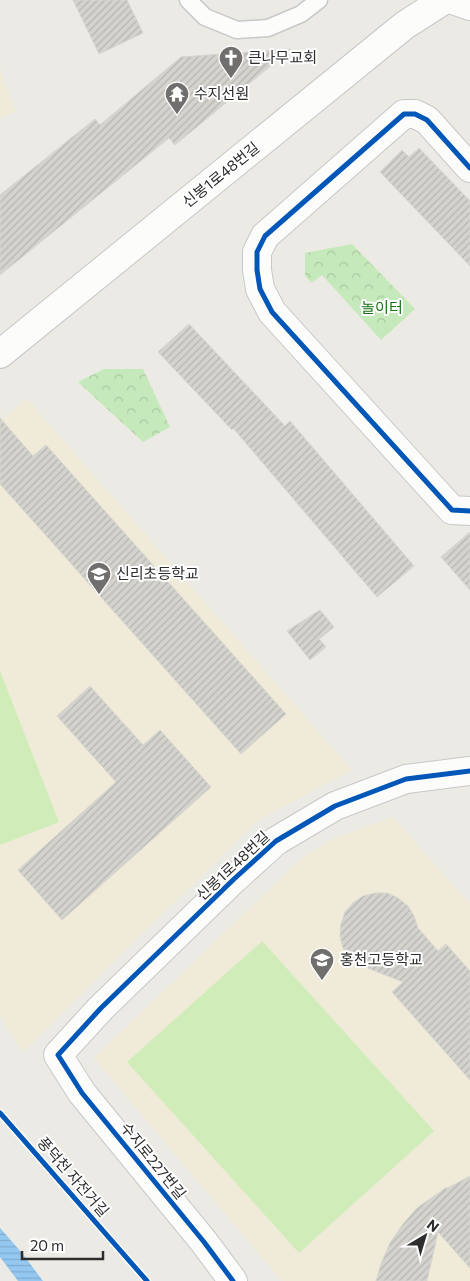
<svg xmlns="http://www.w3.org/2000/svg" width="470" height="1281" font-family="Commissioner,'Noto Sans KR',sans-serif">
  <defs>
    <pattern id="forest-crowns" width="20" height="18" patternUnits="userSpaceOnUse" patternTransform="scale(1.25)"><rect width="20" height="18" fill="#c6e9bb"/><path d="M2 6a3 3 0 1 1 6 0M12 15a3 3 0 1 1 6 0" fill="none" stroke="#aac8a1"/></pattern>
    <pattern id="water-rules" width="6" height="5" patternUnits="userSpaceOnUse" patternTransform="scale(1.25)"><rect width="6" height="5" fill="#94c8f1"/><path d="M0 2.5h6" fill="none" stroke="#80accf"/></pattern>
    <pattern id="building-hatch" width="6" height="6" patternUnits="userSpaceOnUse" patternTransform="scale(1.25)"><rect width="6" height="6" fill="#d5d3ce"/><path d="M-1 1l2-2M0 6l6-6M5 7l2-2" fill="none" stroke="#b7b5b1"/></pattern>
  </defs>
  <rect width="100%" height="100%" fill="#eceae4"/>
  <g fill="#efebd8">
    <path d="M0,69L16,112L0,118Z"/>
    <path d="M27,399L352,770L257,821L23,1052L0,1016V421Z"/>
    <path d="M393,817L470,904V1281H282L94,1058L302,858L335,838Z"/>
  </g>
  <g fill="url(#forest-crowns)">
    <path d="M352,244L415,309L381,340L322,275L312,283L305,276V253Z"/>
    <path d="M104,369H143L170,427L143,442L78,382Z"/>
  </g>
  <g fill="#d0edb9">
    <path d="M0,671L59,822L0,845Z"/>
    <path d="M262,941L434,1131L299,1253L127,1062Z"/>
  </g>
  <path fill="url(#water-rules)" d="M0,1228L22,1253L43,1281H18L0,1257Z"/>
  <g fill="url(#building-hatch)" stroke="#d7d5cf">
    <path d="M73,0H127L143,33L99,54Z"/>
    <path d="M291,49L175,145L169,138L0,275V195L95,119L100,125L181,57Z"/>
    <path d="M419,148L470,201V266L380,172L402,150L409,157Z"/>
    <path d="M189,324L285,426L290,421L414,566L377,597L233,428L232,430L158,352Z"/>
    <path d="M0,418L33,456L46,445L286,714L241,754L0,484Z"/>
    <path d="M470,532V590L441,557Z"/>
    <path d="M320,610L334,627L319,639L326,647L310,660L287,631Z"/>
    <path d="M90,686L143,745L160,730L211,787L62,920L18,870L116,782L57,716Z"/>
    <path d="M375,893H387L398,898L408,906L414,916L418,928L438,951L446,944L470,971V1080L392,992L403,982L360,965L350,958L343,948L340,936L341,924L345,912L353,903L363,896Z"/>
    <path d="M470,1176V1268L438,1232L427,1281H376L381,1264L390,1243L403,1224L417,1208L447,1187L446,1189Z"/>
  </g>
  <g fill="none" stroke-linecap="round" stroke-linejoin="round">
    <defs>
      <path id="lane" d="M188,0L205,17L237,30L268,28L301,14L319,0"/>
      <g id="street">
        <path d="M453,0L470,6"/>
        <path d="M470,168L427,120L415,114H404L265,236L257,252V270L260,289L272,312L452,510L470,511"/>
        <path d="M0,354L405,25L444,0"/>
        <path d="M233,1281L204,1242L82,1093L58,1055L101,1008L234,879L276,841L335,806L406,779L470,771"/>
      </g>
    </defs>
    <use href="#lane" stroke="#c9c8c8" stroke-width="19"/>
    <use href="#street" stroke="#c9c8c8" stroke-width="30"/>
    <use href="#lane" stroke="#fcfcfb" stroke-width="16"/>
    <use href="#street" stroke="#fcfcfb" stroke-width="28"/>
    <defs>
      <g id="cycleway">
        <path d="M470,168L427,120L415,114H404L265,236L257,252V270L260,289L272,312L452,510L470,511"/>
        <path d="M0,1113L147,1281"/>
        <path d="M233,1281L204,1242L82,1093L58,1055L101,1008L234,879L276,841L335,806L406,779L470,771"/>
      </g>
    </defs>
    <use href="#cycleway" stroke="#fff" stroke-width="8"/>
    <use href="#cycleway" stroke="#0057b8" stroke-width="5"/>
  </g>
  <defs>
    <symbol id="church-pin" viewBox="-11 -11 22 30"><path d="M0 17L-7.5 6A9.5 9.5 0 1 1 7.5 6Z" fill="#706f6d" stroke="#fff"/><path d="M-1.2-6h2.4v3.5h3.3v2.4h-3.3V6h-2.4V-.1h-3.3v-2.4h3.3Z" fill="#fff"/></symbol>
    <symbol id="temple-pin" viewBox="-11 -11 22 30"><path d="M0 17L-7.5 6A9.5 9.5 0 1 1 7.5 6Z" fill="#706f6d" stroke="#fff"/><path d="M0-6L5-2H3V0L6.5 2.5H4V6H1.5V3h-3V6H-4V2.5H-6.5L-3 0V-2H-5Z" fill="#fff"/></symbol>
    <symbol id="school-pin" viewBox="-11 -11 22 30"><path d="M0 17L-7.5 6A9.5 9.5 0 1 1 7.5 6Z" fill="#706f6d" stroke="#fff"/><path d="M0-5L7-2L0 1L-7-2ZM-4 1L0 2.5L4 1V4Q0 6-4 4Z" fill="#fff"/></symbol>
  </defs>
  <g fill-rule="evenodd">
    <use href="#church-pin" x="217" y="44" width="28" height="38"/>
    <use href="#temple-pin" x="163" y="80" width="28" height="38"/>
    <use href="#school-pin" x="85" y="560" width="28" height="38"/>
    <use href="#school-pin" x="308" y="946" width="28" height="38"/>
  </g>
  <g text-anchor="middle" stroke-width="4" stroke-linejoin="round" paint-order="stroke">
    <g font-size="15" fill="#2d2d2d" stroke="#fff" text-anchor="start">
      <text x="248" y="63">큰나무교회</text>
      <text x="194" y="99">수지선원</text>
      <text x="116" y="579">신리초등학교</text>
      <text x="340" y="965">홍천고등학교</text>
    </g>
    <g font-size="15" fill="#2d2d2d" stroke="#fff">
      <text transform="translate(221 175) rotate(-39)" y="5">신봉1로48번길</text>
      <text transform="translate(233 866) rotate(-43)" y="5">신봉1로48번길</text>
      <text transform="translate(153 1161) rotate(51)" y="5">수지로227번길</text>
      <text transform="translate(73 1177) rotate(49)" y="5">풍덕천 자전거길</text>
    </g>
    <g font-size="15" fill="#1a7117" stroke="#fff">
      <text x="382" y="313">놀이터</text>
    </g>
  </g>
  <g transform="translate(425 1236) rotate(38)" stroke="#ffffff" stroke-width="4" paint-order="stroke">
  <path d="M0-4L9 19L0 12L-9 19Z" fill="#2d2d2d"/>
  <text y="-8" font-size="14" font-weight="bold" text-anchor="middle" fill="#2d2d2d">N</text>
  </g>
  <path d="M22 1251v8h81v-8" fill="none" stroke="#2d2d2d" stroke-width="2.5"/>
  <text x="30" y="1251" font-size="15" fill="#2d2d2d" stroke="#ffffff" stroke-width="4" paint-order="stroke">20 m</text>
</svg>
